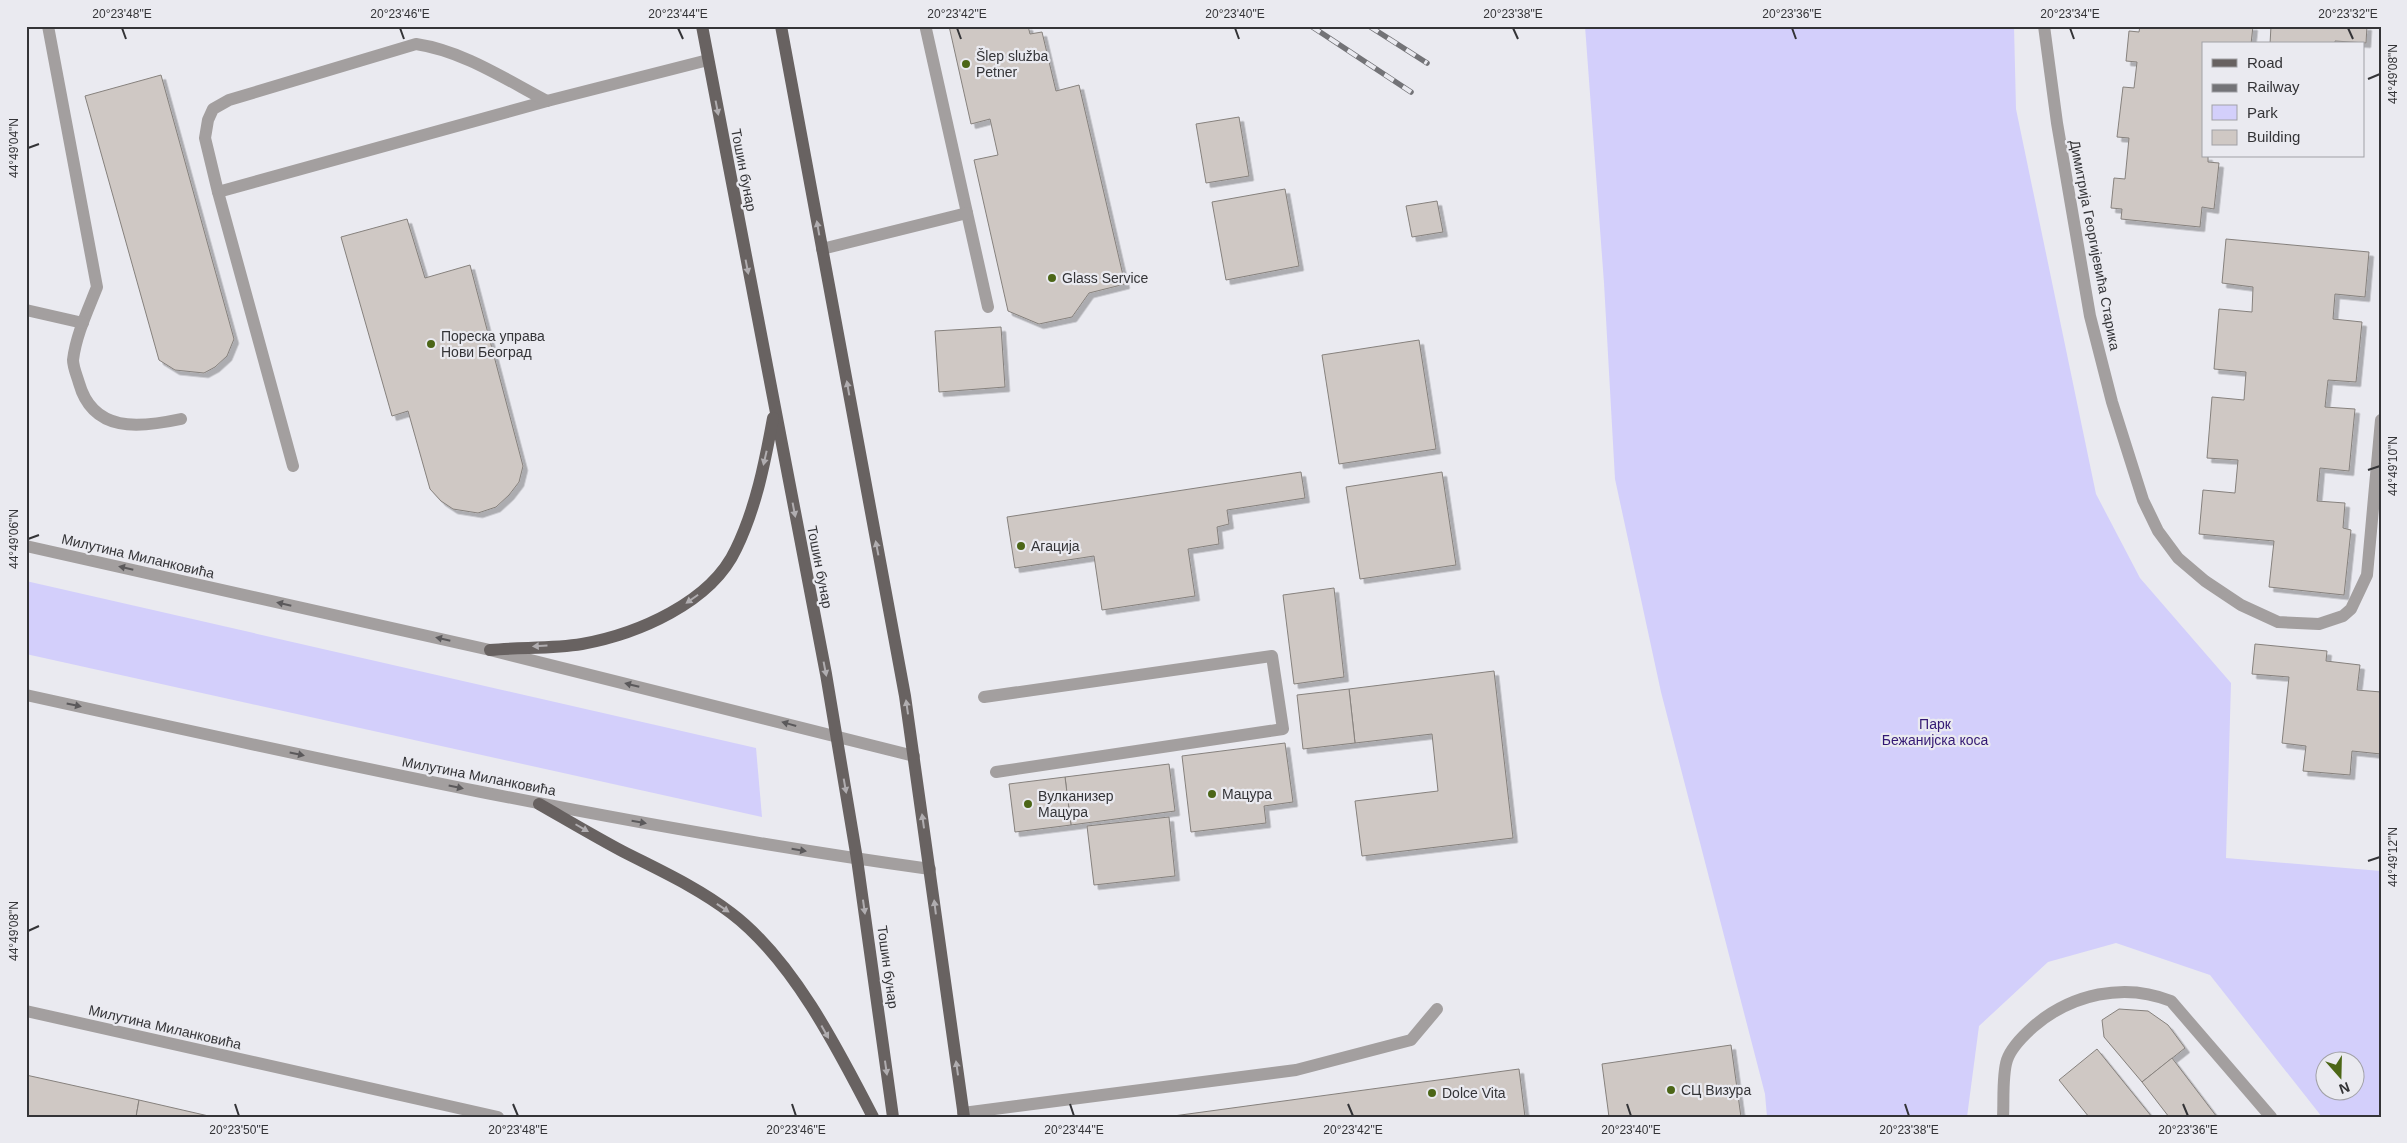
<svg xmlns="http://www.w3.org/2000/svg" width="2407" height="1143" font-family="Arial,sans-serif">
  <defs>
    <filter id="shadow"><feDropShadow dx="4.5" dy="4.5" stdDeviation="0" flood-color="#0004"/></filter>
  </defs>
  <rect width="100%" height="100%" fill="#eaeaf0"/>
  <g fill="#d3cffb" fill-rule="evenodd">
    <path d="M1585,26H2014L2016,109L2096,494L2140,578L2231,683L2226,858L2381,871V1117H2322L2210,975L2116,943L2048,962L1979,1026L1967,1117H1767L1765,1094L1661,692L1615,479L1604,283ZM2324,1060H2354V1090H2324Z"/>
    <path d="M26,581L756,748L762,817L26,654Z"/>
  </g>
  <g fill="#cfc8c4" stroke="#86817d" filter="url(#shadow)">
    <path d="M949,26H1028L1030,34L1042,32L1056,91L1079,85L1125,284L1089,293L1072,317L1039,324L1008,311L974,160L998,155L990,119L971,124Z"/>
    <path d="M2140,26H2253L2251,44H2203V156H2208V162L2219,163L2214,209L2202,207L2200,227L2121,219L2122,209L2111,208L2114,178L2125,179L2129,138L2117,137L2123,87L2134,88L2137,62L2126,61L2129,31L2139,32Z"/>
    <path d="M2271,26H2367L2366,43L2335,41V44H2270Z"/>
    <path d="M161,75L234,339L227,356L215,367L204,373L175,370L159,360L85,96Z"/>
    <path d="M1239,117L1249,176L1206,183L1196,124Z"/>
    <path d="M1285,189L1299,266L1226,280L1212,202Z"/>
    <path d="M1437,201L1443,232L1412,237L1406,206Z"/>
    <path d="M407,219L425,278L470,265L523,466L519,482L509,495L496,507L478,513L453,509L441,501L430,489L408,411L392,416L341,237Z"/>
    <path d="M2226,239L2369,252L2365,297L2335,294L2333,319L2362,322L2356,382L2328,380L2325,407L2355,409L2349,471L2320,468L2317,501L2345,503L2343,528L2351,530L2344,595L2269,587L2274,541L2199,534L2203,490L2235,493L2238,460L2207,458L2212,397L2244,400L2246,372L2214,369L2219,309L2252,312L2253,287L2222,283Z"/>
    <path d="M1001,327L1005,387L939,392L935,331Z"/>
    <path d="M1419,340L1436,449L1339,464L1322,355Z"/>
    <path d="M1301,472L1305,498L1227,510L1229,524L1217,527L1219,544L1188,549L1195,596L1102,610L1094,556L1015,568L1007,517Z"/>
    <path d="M1442,472L1456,565L1360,579L1346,487Z"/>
    <path d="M1334,588L1344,677L1294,684L1283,595Z"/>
    <path d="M2255,644L2327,651L2326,661L2360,665L2357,690L2381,692V754L2352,751L2350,775L2303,771L2306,746L2282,743L2289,677L2252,674Z"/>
    <path d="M1494,671L1513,838L1362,856L1355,801L1438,791L1432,734L1355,743L1349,689Z"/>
    <path d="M1349,689L1355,743L1303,749L1297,695Z"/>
    <path d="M1285,743L1293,802L1264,806L1266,823L1191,832L1182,756Z"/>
    <path d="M1169,764L1175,811L1071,825L1065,777Z"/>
    <path d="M1065,777L1071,825L1015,832L1009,784Z"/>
    <path d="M1169,817L1175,876L1094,885L1087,826Z"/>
    <path d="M2119,1009L2148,1011L2168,1025L2185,1048L2142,1082L2104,1037L2102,1020Z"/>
    <path d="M1731,1045L1741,1117H1609L1602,1064Z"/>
    <path d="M2097,1049L2152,1117H2089L2059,1080Z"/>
    <path d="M2172,1058L2217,1117H2169L2142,1082Z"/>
    <path d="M1519,1069L1525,1117H1166Z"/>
    <path d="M26,1075L139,1100L136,1117H26Z"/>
    <path d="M139,1100L213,1117H136Z"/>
  </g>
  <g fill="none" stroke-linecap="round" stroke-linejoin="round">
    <g stroke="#a39f9f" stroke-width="12">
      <path d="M48,26L97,287C88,310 76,335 73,360C73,367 77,376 79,383C93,433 139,428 181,419"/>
      <path d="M2044,26L2057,123L2090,316L2112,402L2143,500L2158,531L2178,558L2205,581L2241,605L2278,622L2319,624L2343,616L2351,609L2367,575L2381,420"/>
      <path d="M926,29L988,307"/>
      <path d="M218,192L547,101L708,60"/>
      <path d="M822,249L967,213"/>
      <path d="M26,310L83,323"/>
      <path d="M293,466L218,192L205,138L208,120L213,109L229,100L416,44C463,51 505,79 547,101"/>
      <path d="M26,546L490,650L914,756"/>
      <path d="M26,695C326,761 626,827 930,869"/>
      <path d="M984,697L1272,656L1283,729L996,772"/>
      <path d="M26,1011L498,1117"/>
      <path d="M963,1113L1296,1070L1411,1040L1437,1009"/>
      <path d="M2003,1117C2004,1101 2002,1075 2007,1060C2011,1048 2024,1035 2033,1027C2071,994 2124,982 2171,1001L2271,1117"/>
    </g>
    <g stroke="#686261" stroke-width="12">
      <path d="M702,26L826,674L857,859L893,1117"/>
      <path d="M781,26L905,696L964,1117"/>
      <path d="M490,650C520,647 552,649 582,644C637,634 711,603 736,549C756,508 765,462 773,418"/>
      <path d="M539,804C567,820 594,836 622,851C659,870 697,887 731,913C792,959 838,1049 873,1117"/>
    </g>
    <defs>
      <g id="rail">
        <path d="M1311,26L1411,92"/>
        <path d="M1369,26L1427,63"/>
      </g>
    </defs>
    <use href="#rail" stroke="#737377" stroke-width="5.5"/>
    <use href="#rail" stroke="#eaeaf0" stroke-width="4" stroke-dasharray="11" stroke-linecap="butt"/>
  </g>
  <defs><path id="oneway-solid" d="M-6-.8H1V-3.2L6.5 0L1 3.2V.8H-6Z" transform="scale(1.25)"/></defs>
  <g fill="#b0adb0">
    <use href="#oneway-solid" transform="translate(717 108) rotate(79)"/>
    <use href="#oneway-solid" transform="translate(818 228) rotate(-100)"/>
    <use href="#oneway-solid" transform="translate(747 267) rotate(79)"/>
    <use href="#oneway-solid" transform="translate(848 388) rotate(-100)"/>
    <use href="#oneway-solid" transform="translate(765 458) rotate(103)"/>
    <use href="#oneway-solid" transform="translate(794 510) rotate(79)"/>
    <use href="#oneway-solid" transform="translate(877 548) rotate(-101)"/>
    <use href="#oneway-solid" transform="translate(692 599) rotate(145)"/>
    <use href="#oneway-solid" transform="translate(540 646) rotate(177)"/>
    <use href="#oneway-solid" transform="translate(825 669) rotate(79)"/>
    <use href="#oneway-solid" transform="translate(907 707) rotate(-98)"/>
    <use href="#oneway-solid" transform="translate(845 786) rotate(80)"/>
    <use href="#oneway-solid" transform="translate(923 821) rotate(-98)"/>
    <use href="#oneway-solid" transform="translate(582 828) rotate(30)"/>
    <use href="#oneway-solid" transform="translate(864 907) rotate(82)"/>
    <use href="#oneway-solid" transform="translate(935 907) rotate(-97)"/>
    <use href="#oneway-solid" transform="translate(723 908) rotate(34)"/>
    <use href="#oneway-solid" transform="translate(825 1032) rotate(61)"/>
    <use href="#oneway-solid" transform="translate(886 1068) rotate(82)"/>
    <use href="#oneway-solid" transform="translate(957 1068) rotate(-98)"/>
  </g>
  <g fill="#5b595b">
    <use href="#oneway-solid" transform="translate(126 568) rotate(-167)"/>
    <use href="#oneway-solid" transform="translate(284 604) rotate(-167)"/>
    <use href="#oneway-solid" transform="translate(443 639) rotate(-167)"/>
    <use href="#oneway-solid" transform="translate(632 685) rotate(-166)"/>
    <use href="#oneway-solid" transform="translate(74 705) rotate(12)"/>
    <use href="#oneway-solid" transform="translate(789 724) rotate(-164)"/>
    <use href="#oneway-solid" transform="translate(297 754) rotate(12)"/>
    <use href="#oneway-solid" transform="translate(456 787) rotate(12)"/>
    <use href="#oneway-solid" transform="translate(639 822) rotate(10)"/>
    <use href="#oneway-solid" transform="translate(799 850) rotate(9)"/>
  </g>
  <path fill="none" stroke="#343437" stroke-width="2" d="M122,28L126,39M400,28L404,39M678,28L683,39M957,28L961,39M1235,28L1239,39M1513,28L1518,39M1792,28L1796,39M2070,28L2074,39M2348,28L2353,39M2368,79L2380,74M28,148L39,144M2368,470L2380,466M28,539L39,535M2368,861L2380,857M28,931L39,926M235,1104L239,1116M513,1104L518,1116M792,1104L796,1116M1070,1104L1074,1116M1348,1104L1353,1116M1627,1104L1631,1116M1905,1104L1909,1116M2183,1104L2188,1116"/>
  <g fill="#4c6617" stroke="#eaeaf0" stroke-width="2">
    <circle cx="966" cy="64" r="5"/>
    <circle cx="1052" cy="278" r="5"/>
    <circle cx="431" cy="344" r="5"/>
    <circle cx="1021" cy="546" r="5"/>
    <circle cx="1212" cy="794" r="5"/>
    <circle cx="1028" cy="804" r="5"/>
    <circle cx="1671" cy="1090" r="5"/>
    <circle cx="1432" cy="1093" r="5"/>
  </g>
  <g text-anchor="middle" stroke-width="4.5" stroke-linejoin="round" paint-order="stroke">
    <g font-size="14" fill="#343437" stroke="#eaeaf0" text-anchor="start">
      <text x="976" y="61">Šlep služba<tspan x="976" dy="16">Petner</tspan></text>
      <text x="1062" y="283">Glass Service</text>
      <text x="441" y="341">Пореска управа<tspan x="441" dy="16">Нови Београд</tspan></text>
      <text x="1031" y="551">Агација</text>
      <text x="1222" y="799">Мацура</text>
      <text x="1038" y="801">Вулканизер<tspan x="1038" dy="16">Мацура</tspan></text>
      <text x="1681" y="1095">СЦ Визура</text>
      <text x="1442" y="1098">Dolce Vita</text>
    </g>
    <g font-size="14" fill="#343437" stroke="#eaeaf0">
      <text transform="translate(744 170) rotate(79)" y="5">Тошин бунар</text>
      <text transform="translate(2095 245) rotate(79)" y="5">Димитрија Георгијевића Старика</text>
      <text transform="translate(138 556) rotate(13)" y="5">Милутина Миланковића</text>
      <text transform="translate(820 567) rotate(79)" y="5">Тошин бунар</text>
      <text transform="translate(479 776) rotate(11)" y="5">Милутина Миланковића</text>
      <text transform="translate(888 967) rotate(82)" y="5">Тошин бунар</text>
      <text transform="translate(165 1027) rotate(13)" y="5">Милутина Миланковића</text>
    </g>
    <g font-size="14" fill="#331873" stroke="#eaeaf0">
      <text x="1935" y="729">Парк<tspan x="1935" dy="16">Бежанијска коса</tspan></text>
    </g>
  </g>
  <rect width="2407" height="1143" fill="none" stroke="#eaeaf0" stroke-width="55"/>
  <rect x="2202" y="42" width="162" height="115" fill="#eaeaf0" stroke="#a1a1a6"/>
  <rect x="2212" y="59" width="25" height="8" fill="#686261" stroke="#a1a1a6"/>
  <text x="2247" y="68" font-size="15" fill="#343437">Road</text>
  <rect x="2212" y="84" width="25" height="8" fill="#737377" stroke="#a1a1a6"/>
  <text x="2247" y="92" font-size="15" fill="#343437">Railway</text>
  <rect x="2212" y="105" width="25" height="15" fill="#d3cffb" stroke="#a1a1a6"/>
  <text x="2247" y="118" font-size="15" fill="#343437">Park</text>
  <rect x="2212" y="130" width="25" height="15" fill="#cfc8c4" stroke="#a1a1a6"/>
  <text x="2247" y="142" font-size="15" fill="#343437">Building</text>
  <g transform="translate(2340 1076) rotate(160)"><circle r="24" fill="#eaeaf0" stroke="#a1a1a6"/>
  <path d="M0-4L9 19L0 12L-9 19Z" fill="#4c6617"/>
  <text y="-8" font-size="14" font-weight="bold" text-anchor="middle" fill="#343437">N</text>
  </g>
  <rect x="28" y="28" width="2352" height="1088" fill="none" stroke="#343437" stroke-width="2"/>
  <g font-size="12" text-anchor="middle" fill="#343437">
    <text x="122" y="18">20°23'48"E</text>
    <text x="400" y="18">20°23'46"E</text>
    <text x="678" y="18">20°23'44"E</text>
    <text x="957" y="18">20°23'42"E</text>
    <text x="1235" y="18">20°23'40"E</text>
    <text x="1513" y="18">20°23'38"E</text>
    <text x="1792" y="18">20°23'36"E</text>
    <text x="2070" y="18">20°23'34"E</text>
    <text x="2348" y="18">20°23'32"E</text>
    <text transform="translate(2393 74) rotate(-90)" y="4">44°49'08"N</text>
    <text transform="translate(14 148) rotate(-90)" y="4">44°49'04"N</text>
    <text transform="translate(2393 466) rotate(-90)" y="4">44°49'10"N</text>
    <text transform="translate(14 539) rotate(-90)" y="4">44°49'06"N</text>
    <text transform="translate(2393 857) rotate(-90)" y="4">44°49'12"N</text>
    <text transform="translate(14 931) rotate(-90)" y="4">44°49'08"N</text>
    <text x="239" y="1134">20°23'50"E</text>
    <text x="518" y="1134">20°23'48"E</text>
    <text x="796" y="1134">20°23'46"E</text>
    <text x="1074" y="1134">20°23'44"E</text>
    <text x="1353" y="1134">20°23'42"E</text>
    <text x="1631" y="1134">20°23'40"E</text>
    <text x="1909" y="1134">20°23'38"E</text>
    <text x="2188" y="1134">20°23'36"E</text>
  </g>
</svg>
